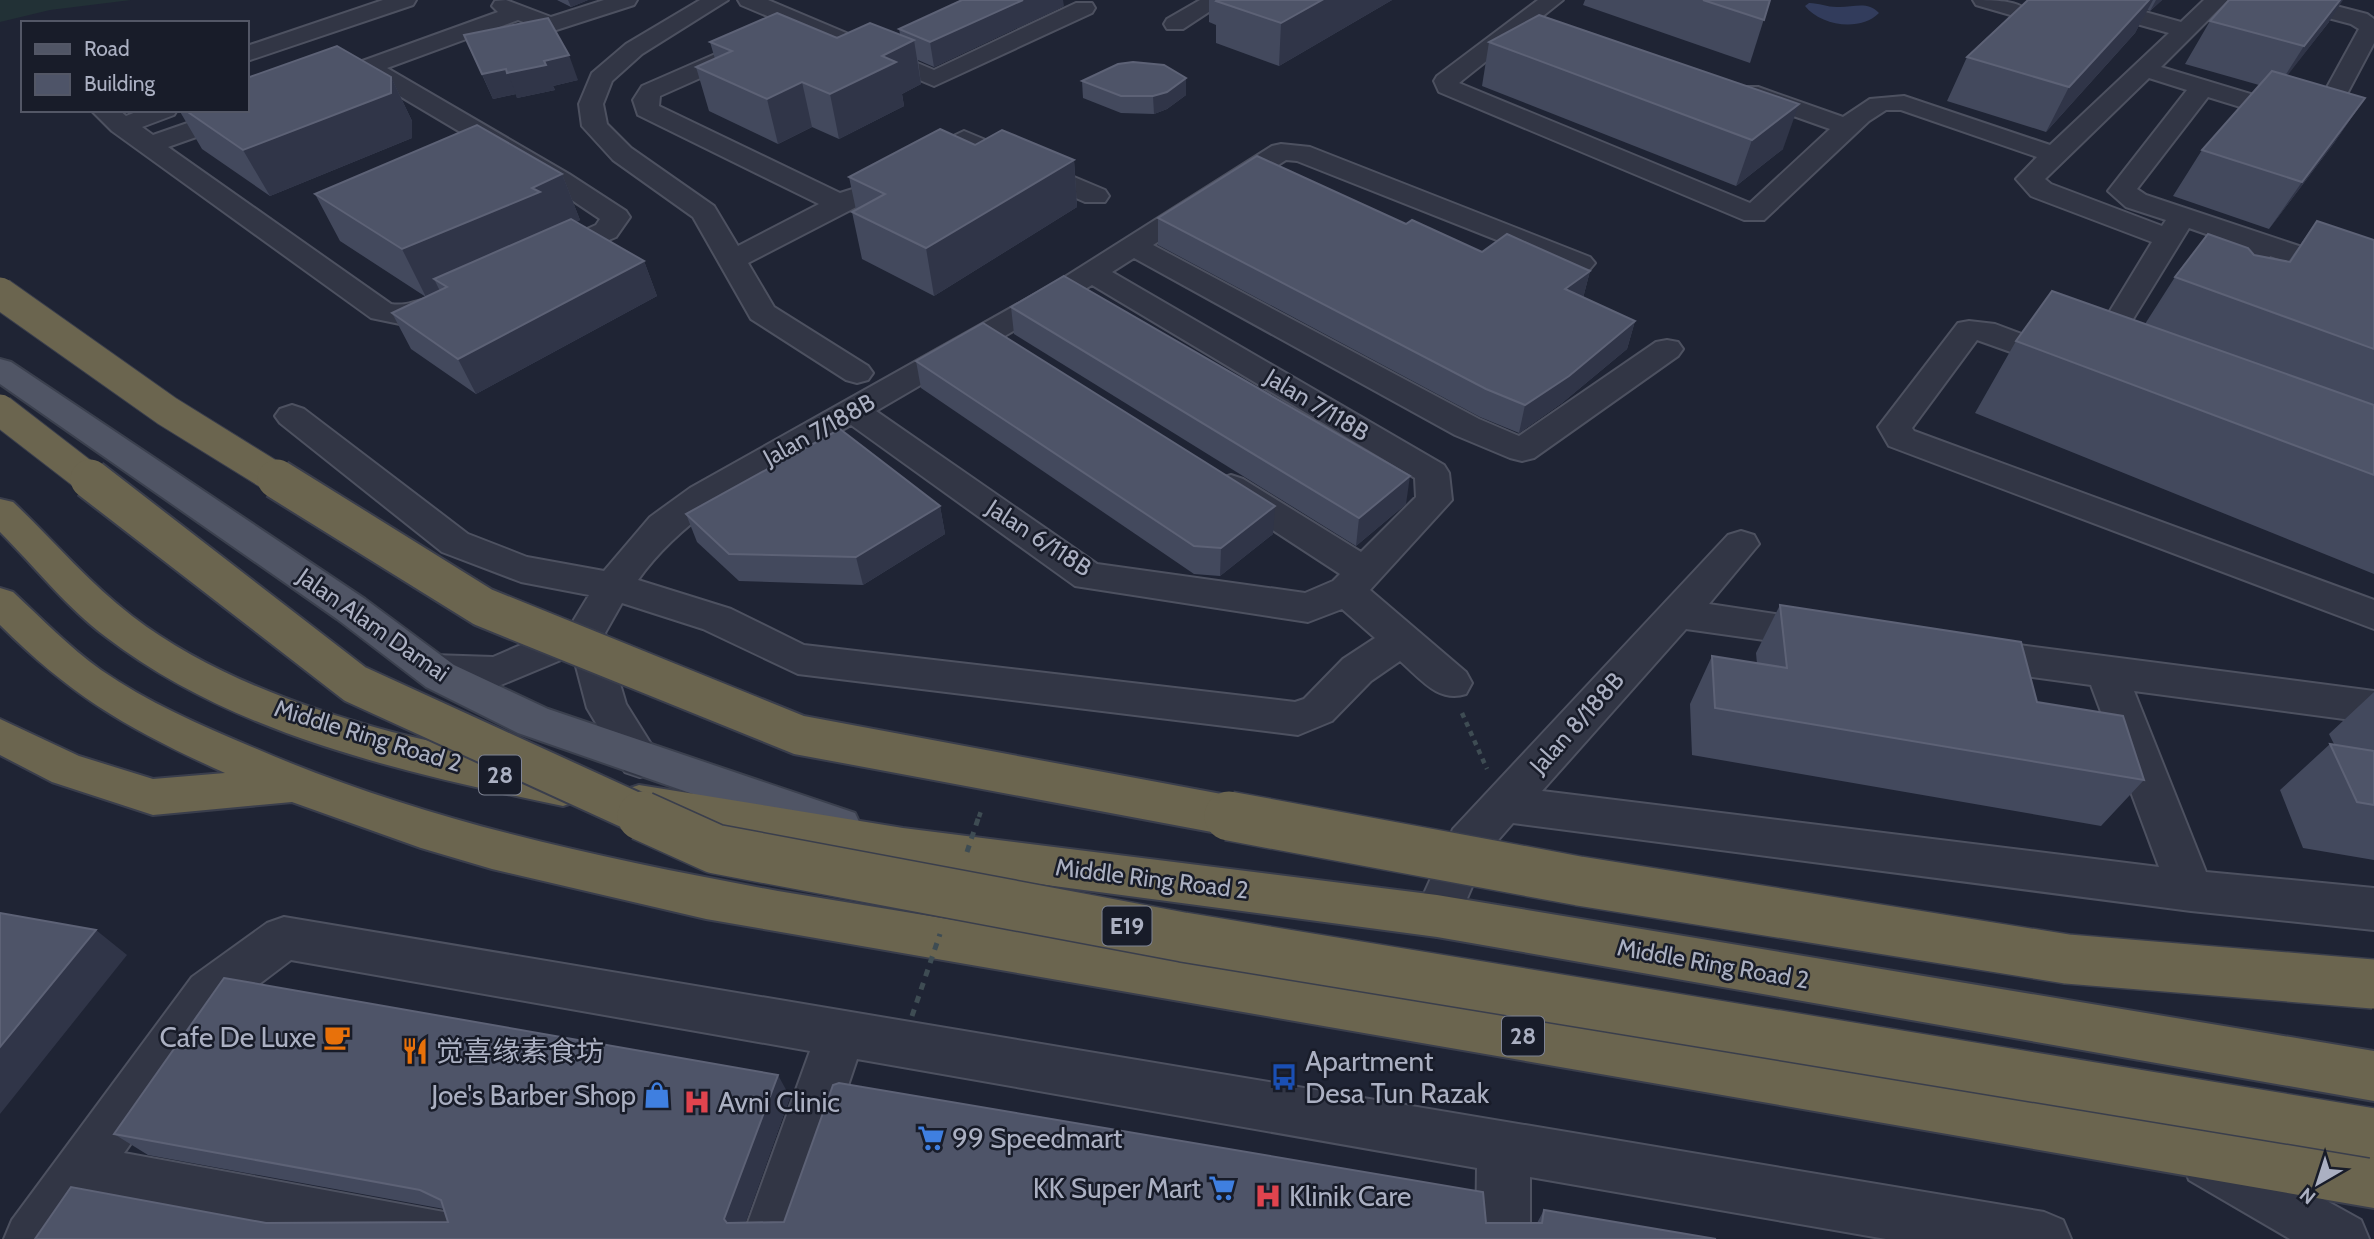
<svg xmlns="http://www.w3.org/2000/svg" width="2374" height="1239" font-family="Cabin,'Noto Sans SC',sans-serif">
  <rect width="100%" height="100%" fill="#1f2434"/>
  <path fill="#223136" d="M0,0H131L50,10L0,22Z"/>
  <path fill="#323c5c" d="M1809,3C1819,3 1827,7 1837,7C1852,8 1867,0 1879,13C1860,32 1821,26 1805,6Z"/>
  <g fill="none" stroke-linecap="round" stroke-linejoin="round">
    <defs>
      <g id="minor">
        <path d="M383,0H416L413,5L247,61V46Z"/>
        <path d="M506,0L551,17L604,0H637L634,5L550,32L518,20L387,68L569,174L626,211L630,217L616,237L550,265L540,262L536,256L540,250L596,225L600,219L551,186L366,76L351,80L343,78L339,73L343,68L498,12L492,6L495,1Z"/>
        <path d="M700,0H728L642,54L612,81L603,104L607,124L631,148L714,206L738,246L819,204L638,115L633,100L642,86L736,45H752L756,50L752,55L660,96L659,106L840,193L856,188L866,190L870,196L866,202L748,263L774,307L868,366L873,373L868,380L857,383L846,380L751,319L693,217L613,160L582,126L579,104L592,73L626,44Z"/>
        <path d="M738,0H768L934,70L1076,3H1092L1095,8L1092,13L934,86L741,5Z"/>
        <path d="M1200,0H1227L1183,29H1167L1164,24L1167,19Z"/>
        <path d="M1538,0H1563L1459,83L1750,203L1830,129L1740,97L1737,92L1740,87H1758L1843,117L1870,99L1904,96L2050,145L2169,33L2069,5L2066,0H2102L2181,22L2204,0H2228L2161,67L2307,111H2314L2359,29L2351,24L2279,5L2276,0H2313L2367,14L2374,19V43L2331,124L2305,127L2208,97L2137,189L2146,195L2374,271V290L2270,256L2244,300L2233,303L2222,300L2218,294L2246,248L2189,228L2130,324L2133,331L2154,340L2159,347L2154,354C2132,359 2111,347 2099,329L2152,242L2031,196L2016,179L2037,157L1901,110H1886L1869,121L1764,220H1744L1439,92L1434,81L1437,76ZM2149,78L2187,90L2108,191L2126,207L2166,220L2162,226L2051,184L2045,179Z"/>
        <path d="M1973,0C1989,0 2015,0 2025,9L2014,16L1976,5Z"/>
        <path d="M247,107L254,113L250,118L168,147L391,304C413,308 432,291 454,297L458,303L454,309L400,324L371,318L112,131L91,110H119L126,116L141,110H177L174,115L142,127L153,135L225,110H247Z"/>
        <path d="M964,131L1105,190L1109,196L1105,202H1085L965,149L925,170H907L903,164L907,158Z"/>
        <path d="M1281,144L1310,147L1590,257L1595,263L1590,269L1580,272L1570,269L1297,161L1286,160L1153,245L1479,419L1519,436L1656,342L1667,340L1678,342L1683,349L1678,356L1534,458L1522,461L1510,458L1455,435L1134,258L1112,272L1444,465L1449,473L1452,500L1370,590L1466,672L1472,683L1466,694C1438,703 1421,679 1400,661L1371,681L1332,721L1298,735L798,674L703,629L622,603L605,633L626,704L661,760L655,772L640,777L625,772L587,708L573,655L496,687L433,685L419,681L413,670L419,659L433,655L493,657L572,623L589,595L521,582L442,552L280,423L275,416L280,409L292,405L304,409L468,534L527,557L604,571L650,517L690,488L1057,282L1272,146ZM1092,285L1415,478L1416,497L1361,552L1243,479L1231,475L1219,479L1214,487L1219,495L1340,574L1333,581L1305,593L1097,564L876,411ZM851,425L1075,586L1308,622L1342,609L1375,638L1343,659L1304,699L1295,702L804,645L731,609L638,580C690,507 775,469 851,425Z"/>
        <path d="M1969,321L1995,324L2075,354L2080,361L2075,368L2064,371L1977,340L1912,428L1914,431L2374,600V629L1889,446L1878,427L1958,323Z"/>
        <path d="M1741,531L1754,535L1759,544L1709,604L1834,623L1839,633L1834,643L1820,648L1686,629L1542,791L2159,867L2091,685L1973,669L1959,665L1953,654L1959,643L1973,639L2374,691V723L2134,691L2206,872L2374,888V930L2191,911L1513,823L1486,854L1453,931L1437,937L1421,931L1414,916L1453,829L1728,535Z"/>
        <path d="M284,917L2044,1212L2063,1220L2071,1239H1886L1530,1177V1239H1476L1477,1168L857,1059L796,1239H742L810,1051L291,960L226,1009L124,1153L444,1212L463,1220L471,1239H297L91,1201L64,1239H4L12,1220L192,977L267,923Z"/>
        <path d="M2208,1135L2361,1220L2369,1239H2290L2189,1180L2182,1161L2189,1142Z"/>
      </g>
      <path id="major" d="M0,359L11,362L365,599L454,665L548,709L855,813L861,826L855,839L839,845L518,733L426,687L337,619L0,384Z"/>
      <g id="highway">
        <path d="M0,499L13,502C52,539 89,583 132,616C206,673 303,708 392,732C453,748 520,755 578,775L584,788L578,801L563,806C407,773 235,736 106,637C68,609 34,566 0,532Z"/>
        <path d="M0,588L13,592C42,619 69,647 101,670C147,702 200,725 252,747C420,820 598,858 778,891L2374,1154V1208L706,919L492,869L421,848L292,802L153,815L52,782L0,755V719L79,756L153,779L225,773C132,731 73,698 0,625Z"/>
        <path d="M639,785L903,828L1437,895L2374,1051V1101L1437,937L903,866L639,821L624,816L617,803L624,790Z"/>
      </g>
    </defs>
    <use href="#minor" stroke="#4d5160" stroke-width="4"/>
    <use href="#major" stroke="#3b404e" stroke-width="4"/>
    <use href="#highway" stroke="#3a3e4c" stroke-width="4"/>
    <path stroke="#3e4c53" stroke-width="4.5" stroke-dasharray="5 5" stroke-linecap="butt" d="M1462,713L1487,769"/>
    <use href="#minor" fill="#323645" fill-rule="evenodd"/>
    <use href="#major" fill="#505565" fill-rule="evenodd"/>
    <use href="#highway" fill="#6b654f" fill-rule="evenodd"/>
    <defs>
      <g id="highway-bridge-far2">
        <path d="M0,293L167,411L280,481"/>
        <path d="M0,410L92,481"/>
      </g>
      <g id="highway-bridge-far1">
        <path d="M90,479L355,684L646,817"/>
        <path d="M277,479L483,607L799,735L1238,817"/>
      </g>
      <g id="highway-bridge">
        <path d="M642,816L715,849L1183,937L2374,1133"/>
        <path d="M1229,816L1579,881L2067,959L2374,984"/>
      </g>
    </defs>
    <use href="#highway-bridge-far2" stroke="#3a3e4c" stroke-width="33" stroke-linecap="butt"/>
    <use href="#highway-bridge-far1" stroke="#3a3e4c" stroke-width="43" stroke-linecap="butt"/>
    <use href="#highway-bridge" stroke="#3a3e4c" stroke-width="52" stroke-linecap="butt"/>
    <path stroke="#3e4c53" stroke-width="4.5" stroke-dasharray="5 5" stroke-linecap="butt" d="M979,817L982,808"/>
    <g stroke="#3e4c53" stroke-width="5" stroke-dasharray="7 7" stroke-linecap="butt">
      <path d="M967,852L979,816"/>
      <path d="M912,1016L940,934"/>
    </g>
    <use href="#highway-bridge-far2" stroke="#6b654f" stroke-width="31"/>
    <use href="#highway-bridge-far1" stroke="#6b654f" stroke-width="39"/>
    <use href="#highway-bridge" stroke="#6b654f" stroke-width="49"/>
  </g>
  <g fill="#43495d">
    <path d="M557,0H588L571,7Z"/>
    <path d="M1209,0H1392L1279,66L1216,43V25L1209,22Z"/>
    <path d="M1585,0H1770L1750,63L1583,5Z"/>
    <path d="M2028,0H2162L2150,11L2147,10L2135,33L2046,132L1947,101L1967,57Z"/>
    <path d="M1064,6L934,67L918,60L921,84L902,94L904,106L839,139L812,127L778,144L709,111L696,67L715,59L710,42L900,34L899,29Z"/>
    <path d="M2210,21L2329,22L2287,75L2365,98L2334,143L2269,229L2173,196L2202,150L2259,85L2185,64Z"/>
    <path d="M464,35L578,80L553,86L555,90L517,98L516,94L493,99Z"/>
    <path d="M1489,42L1783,149L1736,186L1482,86Z"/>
    <path d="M391,77L412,121V138L270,196L202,149L179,110H247Z"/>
    <path d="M1186,78V95L1167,109L1154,114L1121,113L1083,98L1082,81Z"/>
    <path d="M975,145L1074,160L1077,207L934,296L862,259L852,212L856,210L849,177Z"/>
    <path d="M562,174L580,220L576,222L644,261L657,296L476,394L411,349L392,313L426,297L340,241L315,194Z"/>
    <path d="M1158,218L1406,224L1482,252L1590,271L1583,298L1635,321L1627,349L1562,403L1519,433L1480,417L1158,245Z"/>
    <path d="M2317,221L2374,240V574L1975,413L2016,341L2145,324L2175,277L2254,255L2288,262Z"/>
    <path d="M1011,307L1406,504L1356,546L1014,334Z"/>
    <path d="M916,361L1273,534L1220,576L1194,574L921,388Z"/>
    <path d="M940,506L945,534L863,585L739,581L697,542L686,514Z"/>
    <path d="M1780,605L2037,702L2144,780L2101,826L1692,755L1690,704L1712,656L1757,664L1756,653Z"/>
    <path d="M2374,692V860L2303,848L2280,790L2330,744H2334L2329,734Z"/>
    <path d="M790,1097L745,1223H1537L1544,1210L1716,1239L266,1223L448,1222L444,1209L148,1155L114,1134Z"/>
  </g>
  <g fill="#303548">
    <path d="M568,0H588L571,7Z"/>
    <path d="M1023,0H1063L1064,6L934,67L930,42Z"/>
    <path d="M1322,0H1392L1279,66L1281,23Z"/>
    <path d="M2149,0H2153L2135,33L2046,132L2069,87Z"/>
    <path d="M2156,0H2162L2150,11Z"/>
    <path d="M2340,0H2343L2329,22L2276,90L2304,46Z"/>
    <path d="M914,40L921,84L902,94L904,106L839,139L830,94L882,56Z"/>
    <path d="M569,55L578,80L553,86L555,90L517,98L507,73L544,61Z"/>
    <path d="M506,69L516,94L493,99L482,74Z"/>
    <path d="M391,77L412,121V138L270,196L243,150Z"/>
    <path d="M1186,78V95L1167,109L1154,114L1153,96Z"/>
    <path d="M802,82L812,127L778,144L767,99Z"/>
    <path d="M2365,98L2334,143L2269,229L2302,182Z"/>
    <path d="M1799,104L1783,149L1736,186L1752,140Z"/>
    <path d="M1074,160L1077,207L934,296L926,248Z"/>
    <path d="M562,174L580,220L447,287L434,279L440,291L426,297L402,249Z"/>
    <path d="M644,261L657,296L476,394L458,359Z"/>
    <path d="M1590,271L1583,298L1565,289Z"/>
    <path d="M1635,321L1627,349L1562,403L1519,433L1525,405Z"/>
    <path d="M1410,476L1406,504L1356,546L1359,518Z"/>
    <path d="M940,506L945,534L863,585L856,557Z"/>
    <path d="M1275,506L1273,534L1220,576L1221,548Z"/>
    <path d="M96,930L127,955L0,1114V1047Z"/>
    <path d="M778,1075L790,1097L740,1238L724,1219Z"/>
  </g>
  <g fill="#4e5468" stroke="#5d6276" stroke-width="2">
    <path d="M962,0H1023L930,42L899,29Z"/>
    <path d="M1217,0H1322L1281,23L1216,1Z"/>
    <path d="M1703,0H1770L1764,20Z"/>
    <path d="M2028,0H2149L2069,87L1967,57Z"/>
    <path d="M2229,0H2340L2304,46L2210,21Z"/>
    <path d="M777,13L837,38L870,23L914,40L882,56L896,62L830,94L802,82L767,99L696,67L732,51L710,42Z"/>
    <path d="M1539,15L1799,104L1752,140L1489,42Z"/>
    <path d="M548,18L569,55L544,61L546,65L507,73L506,69L482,74L464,35Z"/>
    <path d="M337,46L391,77V93L243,150L185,110H247V78Z"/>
    <path d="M1133,62L1164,65L1186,78L1167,92L1153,96H1121L1082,81L1118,64Z"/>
    <path d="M2272,71L2365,98L2302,182L2202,150Z"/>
    <path d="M477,125L562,174L532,188L540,192L402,249L315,194Z"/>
    <path d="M940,129L975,145L1002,130L1074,160L926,248L852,212L885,194L849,177Z"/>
    <path d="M1257,156L1406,224L1412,220L1482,252L1507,234L1590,271L1565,289L1635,321L1569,376L1525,405L1486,389L1158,218Z"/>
    <path d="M571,219L644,261L458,359L392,313L447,287L434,279Z"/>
    <path d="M2317,221L2374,240V349L2175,277L2208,234L2248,248L2254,255L2290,262Z"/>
    <path d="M1064,276L1410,476L1359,518L1011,307Z"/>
    <path d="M2052,291L2374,405V475L2016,341Z"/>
    <path d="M983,323L1275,506L1221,548L1194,546L916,361Z"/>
    <path d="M840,429L940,506L856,557L729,554L686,514Z"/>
    <path d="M1780,605L2021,642L2037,702L2123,716L2144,780L1715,708L1712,656L1787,668Z"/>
    <path d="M2330,744L2374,751V805L2357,802Z"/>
    <path d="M0,913L96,930L0,1047Z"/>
    <path d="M224,978L778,1075L724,1219L727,1223L784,1222L833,1085L839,1083L1483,1192L1486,1223H1542L1544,1210L1716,1239H35L71,1187L266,1223L448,1222L441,1200L420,1190L114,1134Z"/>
  </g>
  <defs>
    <symbol id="cafe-bare" viewBox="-9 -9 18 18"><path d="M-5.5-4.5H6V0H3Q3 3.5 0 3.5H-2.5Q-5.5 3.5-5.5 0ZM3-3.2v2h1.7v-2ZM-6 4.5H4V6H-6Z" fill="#e8710a" stroke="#181c29" stroke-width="2.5" paint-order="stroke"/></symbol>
    <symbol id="restaurant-bare" viewBox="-9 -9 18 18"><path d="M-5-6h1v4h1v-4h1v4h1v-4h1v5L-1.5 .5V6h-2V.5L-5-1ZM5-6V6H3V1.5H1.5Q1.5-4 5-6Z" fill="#e8710a" stroke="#181c29" stroke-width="2.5" paint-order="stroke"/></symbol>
    <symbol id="bus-bare" viewBox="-9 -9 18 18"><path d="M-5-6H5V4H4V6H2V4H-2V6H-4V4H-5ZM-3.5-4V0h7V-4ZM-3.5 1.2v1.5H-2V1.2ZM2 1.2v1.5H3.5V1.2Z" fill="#1a4fb4" stroke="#181c29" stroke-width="2.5" paint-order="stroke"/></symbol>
    <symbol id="shop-bare" viewBox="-9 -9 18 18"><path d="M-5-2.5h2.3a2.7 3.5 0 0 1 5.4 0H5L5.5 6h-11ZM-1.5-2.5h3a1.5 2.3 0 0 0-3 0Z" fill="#3f7fe0" stroke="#181c29" stroke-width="2.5" paint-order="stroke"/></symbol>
    <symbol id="hospital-bare" viewBox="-9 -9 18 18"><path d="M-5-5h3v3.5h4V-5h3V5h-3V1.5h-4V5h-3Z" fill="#e0444e" stroke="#181c29" stroke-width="2.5" paint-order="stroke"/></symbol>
    <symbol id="supermarket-bare" viewBox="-9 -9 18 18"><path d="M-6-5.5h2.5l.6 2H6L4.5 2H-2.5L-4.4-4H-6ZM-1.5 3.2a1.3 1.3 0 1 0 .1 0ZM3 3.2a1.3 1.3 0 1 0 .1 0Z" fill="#3f7fe0" stroke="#181c29" stroke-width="2.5" paint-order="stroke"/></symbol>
  </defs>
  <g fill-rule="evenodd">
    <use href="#cafe-bare" x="318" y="1018" width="38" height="38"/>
    <use href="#restaurant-bare" x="396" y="1032" width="38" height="38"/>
    <use href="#bus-bare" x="1265" y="1058" width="38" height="38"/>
    <use href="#shop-bare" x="638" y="1076" width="38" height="38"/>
    <use href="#hospital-bare" x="678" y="1083" width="38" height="38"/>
    <use href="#supermarket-bare" x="912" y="1119" width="38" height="38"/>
    <use href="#supermarket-bare" x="1203" y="1169" width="38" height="38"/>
    <use href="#hospital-bare" x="1249" y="1177" width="38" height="38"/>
  </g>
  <g text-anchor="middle" stroke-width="5" stroke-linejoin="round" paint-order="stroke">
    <g fill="#181c29" stroke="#7f8494" stroke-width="2">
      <rect x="479" y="755.5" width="42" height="39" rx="5"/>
      <rect x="1102.5" y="906.5" width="49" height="39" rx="5"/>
      <rect x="1502" y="1016.5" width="42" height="39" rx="5"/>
    </g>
    <g font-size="23" font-weight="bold" fill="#abb0c2">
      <text x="500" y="783">28</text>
      <text x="1127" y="934">E19</text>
      <text x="1523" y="1044">28</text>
    </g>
    <g font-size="24" fill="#abb0c2" stroke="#181c29">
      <text transform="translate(1317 405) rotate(31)" y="8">Jalan 7/118B</text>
      <text transform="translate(819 430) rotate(-29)" y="8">Jalan 7/188B</text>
      <text transform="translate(1039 538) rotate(33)" y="8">Jalan 6/118B</text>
      <text transform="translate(373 625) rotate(35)" y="8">Jalan Alam Damai</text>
      <text transform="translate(1577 723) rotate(-48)" y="8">Jalan 8/188B</text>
      <text transform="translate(368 736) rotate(17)" y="8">Middle Ring Road 2</text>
      <text transform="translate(1152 879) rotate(7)" y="8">Middle Ring Road 2</text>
      <text transform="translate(1713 964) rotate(10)" y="8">Middle Ring Road 2</text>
    </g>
    <g font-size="28" fill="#abb0c2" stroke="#181c29" text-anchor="start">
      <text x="316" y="1047" text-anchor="end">Cafe De Luxe</text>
      <text x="436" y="1061">觉喜缘素食坊</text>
      <text x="1305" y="1071">Apartment<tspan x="1305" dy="32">Desa Tun Razak</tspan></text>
      <text x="636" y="1105" text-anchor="end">Joe's Barber Shop</text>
      <text x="718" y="1112">Avni Clinic</text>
      <text x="952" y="1148">99 Speedmart</text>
      <text x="1201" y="1198" text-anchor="end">KK Super Mart</text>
      <text x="1289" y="1206">Klinik Care</text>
    </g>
  </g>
  <rect x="21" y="21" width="228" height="91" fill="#181c29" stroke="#535766" stroke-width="2"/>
  <rect x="35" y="44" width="35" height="10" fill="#505565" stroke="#535766" stroke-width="2"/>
  <text x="84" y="56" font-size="21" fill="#abb0c2">Road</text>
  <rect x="35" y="74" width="35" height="21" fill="#4e5468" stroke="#535766" stroke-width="2"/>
  <text x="84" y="91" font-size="21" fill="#abb0c2">Building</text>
  <g transform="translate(2318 1183) rotate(219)" stroke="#181c29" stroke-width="5" paint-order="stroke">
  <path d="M0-5L12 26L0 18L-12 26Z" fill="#abb0c2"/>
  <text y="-10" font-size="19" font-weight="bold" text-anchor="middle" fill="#abb0c2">N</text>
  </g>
</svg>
